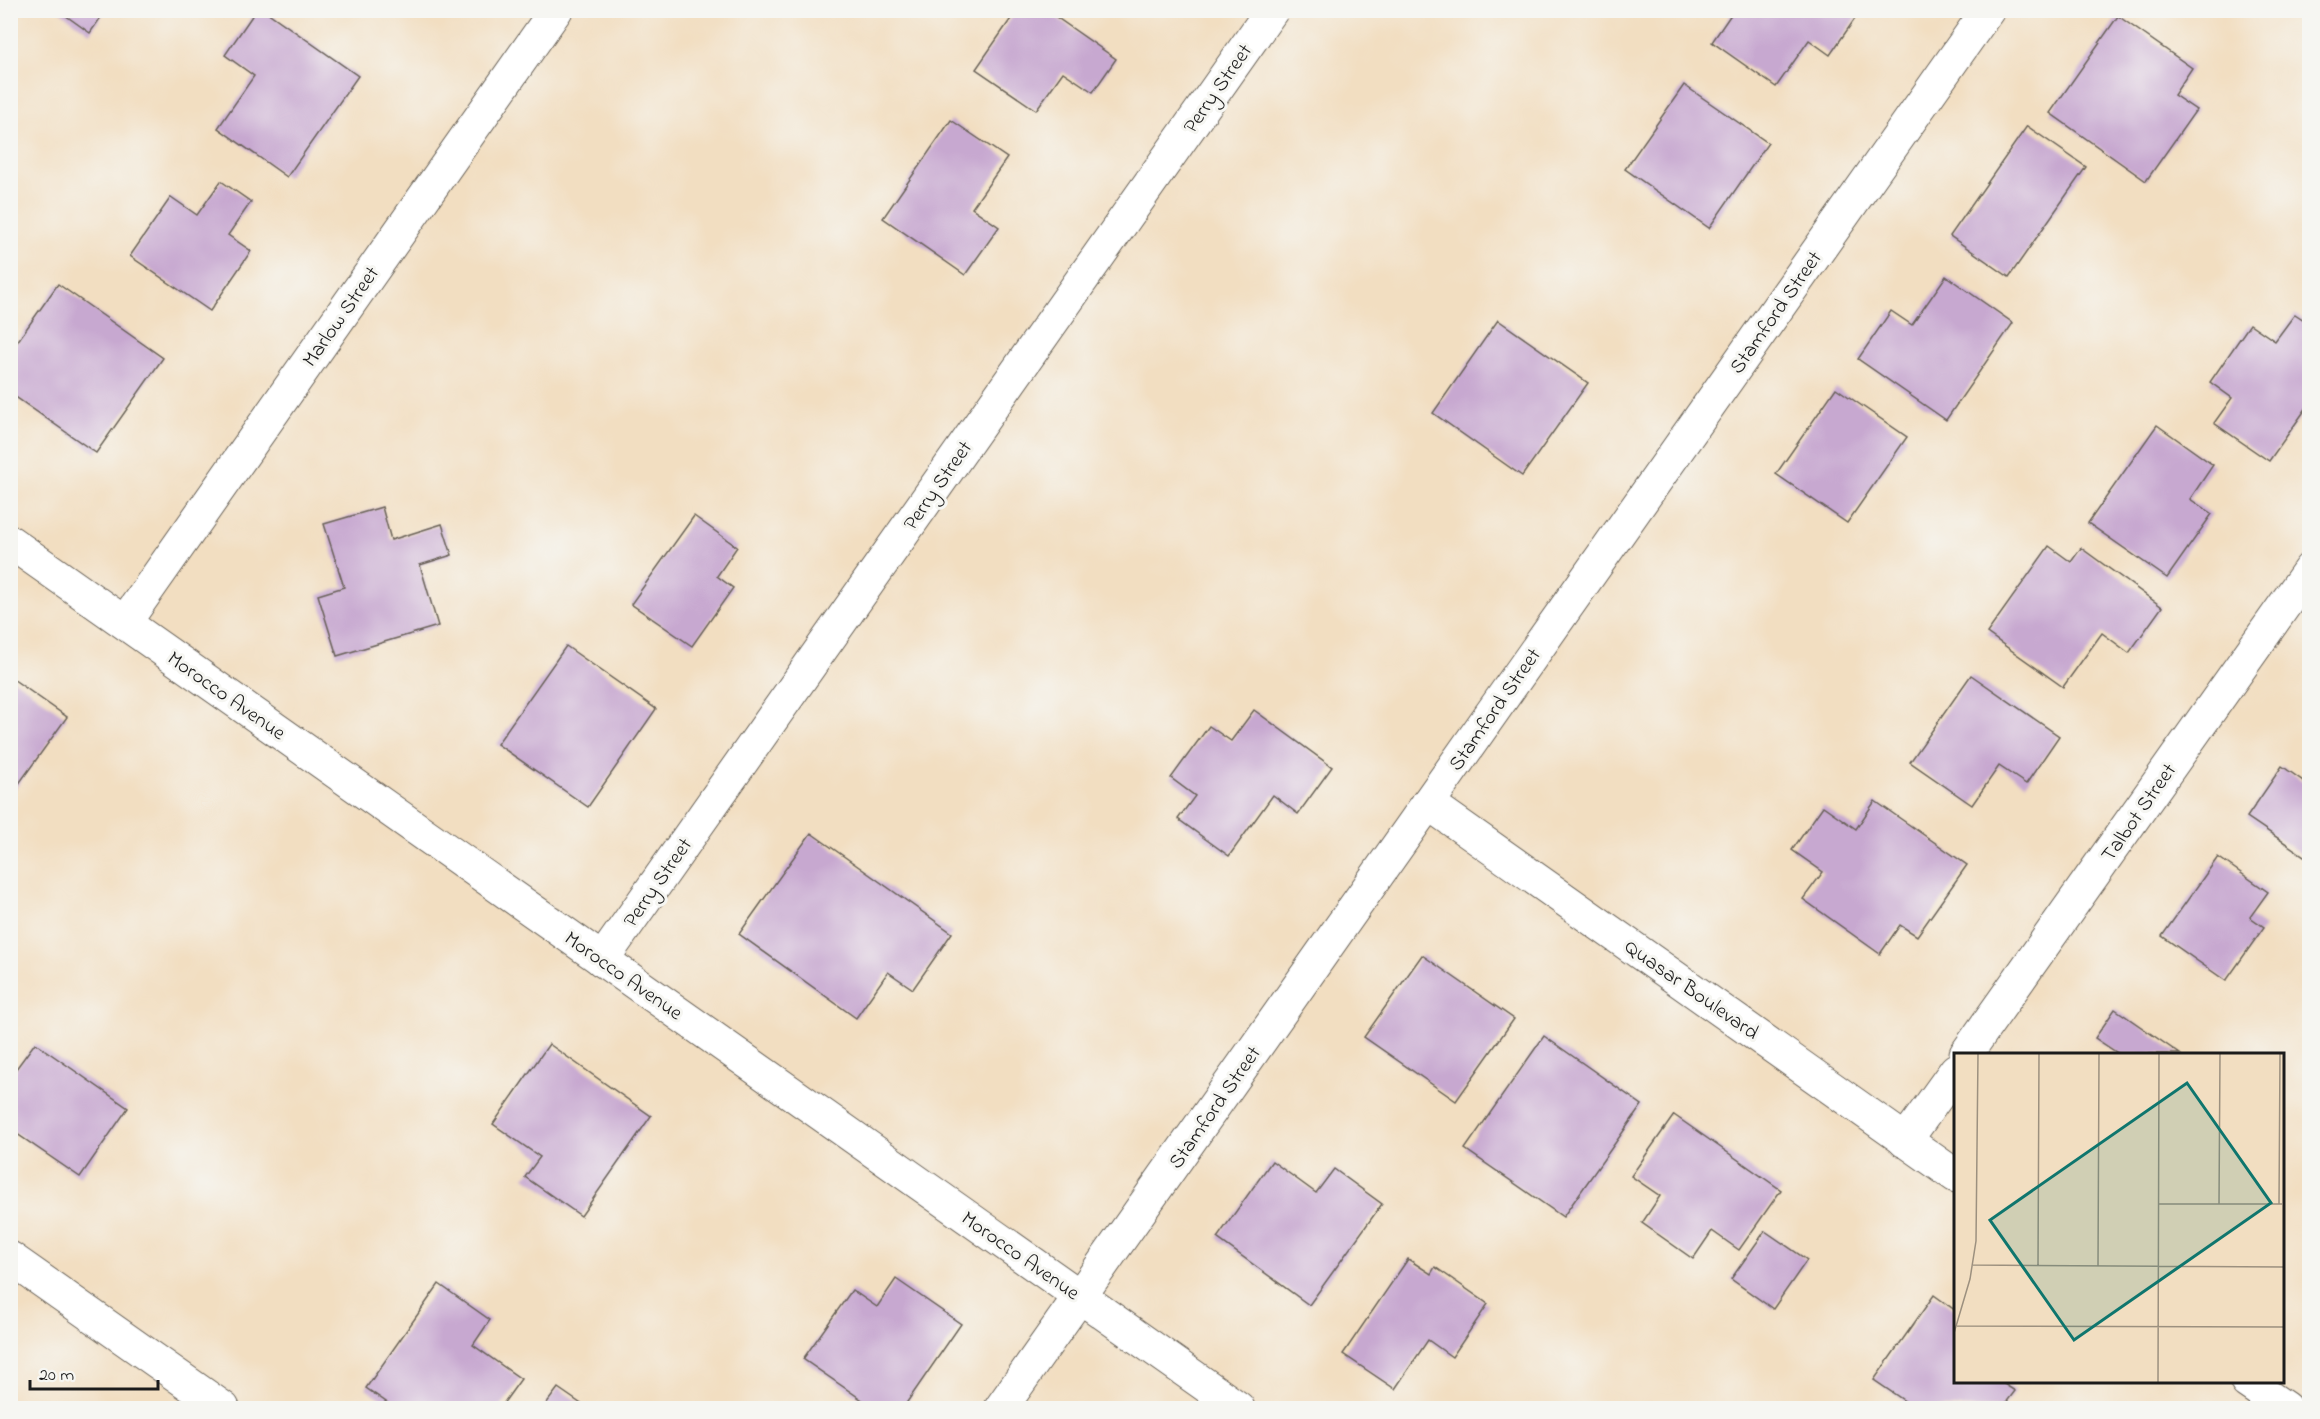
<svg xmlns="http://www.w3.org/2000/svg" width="2320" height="1419" font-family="'Indie Flower',sans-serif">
  <rect width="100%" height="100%" fill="#f6f6f2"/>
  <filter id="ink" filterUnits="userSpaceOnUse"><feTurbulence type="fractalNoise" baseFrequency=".0167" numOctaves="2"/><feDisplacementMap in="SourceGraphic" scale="12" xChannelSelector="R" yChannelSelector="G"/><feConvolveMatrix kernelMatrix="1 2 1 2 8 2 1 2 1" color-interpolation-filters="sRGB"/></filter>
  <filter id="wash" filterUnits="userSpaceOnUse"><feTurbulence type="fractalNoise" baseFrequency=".008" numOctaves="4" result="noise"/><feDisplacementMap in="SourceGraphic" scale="24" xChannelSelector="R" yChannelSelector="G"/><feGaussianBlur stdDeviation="1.35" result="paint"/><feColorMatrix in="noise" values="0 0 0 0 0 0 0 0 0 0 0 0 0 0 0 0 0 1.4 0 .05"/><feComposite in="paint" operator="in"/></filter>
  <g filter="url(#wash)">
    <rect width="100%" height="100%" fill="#f2dec1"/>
    <g id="blocks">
      <g fill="#c7a8d0">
        <path d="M58,10H106L90,33Z"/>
        <path d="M256,10H264L358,76L287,177L218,128L254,76L225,55Z"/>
        <path d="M1017,10H1046L1116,59L1093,92L1063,72L1036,110L976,69Z"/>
        <path d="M1734,10H1861L1830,55L1809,40L1776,87L1712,42Z"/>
        <path d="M2118,16L2192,68L2174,95L2196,110L2146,181L2050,113Z"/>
        <path d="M1684,85L1768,143L1709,228L1625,169Z"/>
        <path d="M951,120L1007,158L972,208L999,227L965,275L883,218Z"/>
        <path d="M2027,126L2086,167L2009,277L1950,236Z"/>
        <path d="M221,181L251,202L228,235L251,251L210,311L130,256L171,197L197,215Z"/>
        <path d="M1946,276L2013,323L1946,420L1858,359L1891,311L1912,325Z"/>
        <path d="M58,284L163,358L96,453L10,393V352Z"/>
        <path d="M2295,314L2310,324V403L2269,461L2214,423L2232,398L2210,382L2250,324L2275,341Z"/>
        <path d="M1498,320L1588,383L1522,476L1433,413Z"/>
        <path d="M1836,388L1907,437L1847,523L1776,474Z"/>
        <path d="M2157,425L2213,465L2190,499L2212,514L2167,578L2088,523Z"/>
        <path d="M382,507L391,540L442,524L452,555L420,565L438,626L337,656L318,595L344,587L324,524Z"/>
        <path d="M694,516L737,547L717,576L733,588L692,646L631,604Z"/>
        <path d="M2049,546L2071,562L2081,548L2162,607L2129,653L2102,633L2063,687L1987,633Z"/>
        <path d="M566,646L656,709L588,807L497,744Z"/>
        <path d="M1971,675L2059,736L2026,784L1999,766L1972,805L1910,762Z"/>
        <path d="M10,677L67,717L10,796Z"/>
        <path d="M1254,710L1332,767L1298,814L1273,795L1229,856L1178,819L1195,796L1171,778L1209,726L1231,741Z"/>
        <path d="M2282,766L2310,786V860L2247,817Z"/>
        <path d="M1875,801L1967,865L1917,936L1900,925L1880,954L1803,899L1823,872L1792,850L1823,806L1856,829Z"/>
        <path d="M811,833L952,933L913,989L888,972L856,1018L739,934Z"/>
        <path d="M2218,857L2268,892L2250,917L2264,927L2226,981L2162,936Z"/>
        <path d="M1422,955L1514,1019L1456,1101L1364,1037Z"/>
        <path d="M2115,1009L2180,1054H2119L2095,1038Z"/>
        <path d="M1544,1036L1642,1105L1563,1217L1465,1149Z"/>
        <path d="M35,1043L128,1108L80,1177L10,1129V1077Z"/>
        <path d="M549,1044L651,1116L581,1216L525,1177L540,1157L493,1124Z"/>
        <path d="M1674,1115L1781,1190L1739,1250L1712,1231L1693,1259L1642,1223L1660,1196L1631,1176Z"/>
        <path d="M1272,1161L1316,1193L1334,1169L1382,1204L1309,1305L1217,1238Z"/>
        <path d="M1765,1231L1807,1260L1773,1309L1731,1279Z"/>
        <path d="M1408,1259L1431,1274L1435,1267L1488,1304L1452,1357L1428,1340L1395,1389L1343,1354Z"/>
        <path d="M896,1279L961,1324L903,1408H874L803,1359L852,1290L877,1307Z"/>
        <path d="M439,1284L490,1320L473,1345L521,1379L500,1408H395L366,1388Z"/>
        <path d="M1934,1295L1956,1311V1382H2001L2015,1391L2002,1408H1915L1874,1380Z"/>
        <path d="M558,1388L587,1408H543Z"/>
      </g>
    </g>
  </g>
  <g filter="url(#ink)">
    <use href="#blocks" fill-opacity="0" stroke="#676056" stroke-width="1.5"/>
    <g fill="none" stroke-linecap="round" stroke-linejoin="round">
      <defs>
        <g id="minor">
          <path d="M10,542L1238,1408"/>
          <path d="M125,622L556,10"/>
          <path d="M1428,803L1956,1176"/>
          <path d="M602,960L1272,10"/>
          <path d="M1966,1054L2310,569"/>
          <path d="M1905,1141L1956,1070"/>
          <path d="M10,1258L223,1408"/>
          <path d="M2247,1382L2285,1408"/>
          <path d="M1001,1408L1988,10"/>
        </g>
      </defs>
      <use href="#minor" stroke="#676056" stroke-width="35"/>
      <use href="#minor" stroke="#fff" stroke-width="33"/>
    </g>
  </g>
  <g text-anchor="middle" stroke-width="6" stroke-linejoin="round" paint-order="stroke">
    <g font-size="21" fill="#1c1c1c" stroke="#f6f6f2">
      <text transform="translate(1217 88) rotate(-55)" y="7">Perry Street</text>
      <text transform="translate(1775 312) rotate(-55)" y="7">Stamford Street</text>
      <text transform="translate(340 316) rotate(-55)" y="7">Marlow Street</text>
      <text transform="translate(937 485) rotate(-55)" y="7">Perry Street</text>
      <text transform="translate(227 695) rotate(35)" y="7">Morocco Avenue</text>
      <text transform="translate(1494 709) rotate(-55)" y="7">Stamford Street</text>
      <text transform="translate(2138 812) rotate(-55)" y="7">Talbot Street</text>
      <text transform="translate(657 882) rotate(-55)" y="7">Perry Street</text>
      <text transform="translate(624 975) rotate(35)" y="7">Morocco Avenue</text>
      <text transform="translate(1692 989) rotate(35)" y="7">Quasar Boulevard</text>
      <text transform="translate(1214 1107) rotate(-55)" y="7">Stamford Street</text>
      <text transform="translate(1021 1255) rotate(35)" y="7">Morocco Avenue</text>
    </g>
  </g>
  <g transform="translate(1954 1053)">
    <rect width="330" height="330" fill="#f2dec1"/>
    <path fill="none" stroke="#9c907f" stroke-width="1.5" d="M205,151H328M265,151L266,1M325,151L326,1M19,212L330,214M84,213L85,1M144,213L145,1M3,273L330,274M0,280L16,226L22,188L24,1M204,329L205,1"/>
    <path fill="#0f766e" fill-opacity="0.15" stroke="#0f766e" stroke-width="3" d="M233,30L317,150L120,287L36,167Z"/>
    <rect width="330" height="330" fill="none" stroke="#1c1c1c" stroke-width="3"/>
  </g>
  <rect width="2320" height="1419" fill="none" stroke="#f6f6f2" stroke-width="36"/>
  <path d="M30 1380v9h128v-9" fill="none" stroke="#1c1c1c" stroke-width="3"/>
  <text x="39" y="1380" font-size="18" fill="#1c1c1c" stroke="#f6f6f2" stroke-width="4.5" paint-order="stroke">20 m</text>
</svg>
